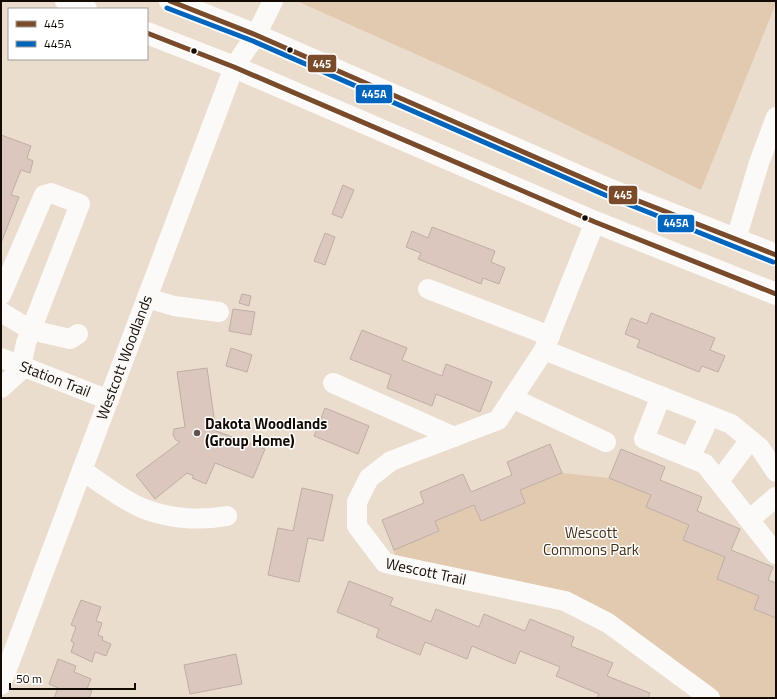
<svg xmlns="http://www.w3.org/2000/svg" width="777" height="699" font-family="'Titillium Web',sans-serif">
  <rect width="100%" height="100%" fill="#ebddcd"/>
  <g fill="#e1caaf">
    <path d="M299,1H776V3L701,190L476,81L299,2Z"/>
    <path d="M562,473L609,478L651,495L647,507L689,525L725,557L717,579L759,596L776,618V698H710L608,623L398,566L393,549L439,532L435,521L474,505L481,521L525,503L520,490Z"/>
  </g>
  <g fill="#dcc7bf" stroke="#bcaea6">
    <path d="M1,135L31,146L27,158L33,161L30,173L21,170L11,195L19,197L1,243Z"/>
    <path d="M343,185L354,190L342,218L332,214Z"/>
    <path d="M432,227L495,251L491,262L505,268L499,284L483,278L481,284L418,259L421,253L406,247L412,231L428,238Z"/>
    <path d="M325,233L335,237L325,265L314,261Z"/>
    <path d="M242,294L251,296L249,306L239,303Z"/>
    <path d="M233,309L255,312L251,335L229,331Z"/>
    <path d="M651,313L715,338L710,350L725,356L718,372L702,366L699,372L637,347L640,340L625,334L631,318L647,324Z"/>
    <path d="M362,330L407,348L402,360L442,376L446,364L492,382L480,412L436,394L432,406L387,388L391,375L350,359Z"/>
    <path d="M231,348L252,355L247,372L226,366Z"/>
    <path d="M207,368L216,431L265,449L253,478L215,463L206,484L192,478L194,476L187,473L155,499L136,475L180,442L176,440L173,435L174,429L185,427L177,372Z"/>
    <path d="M325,408L369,426L358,454L314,436Z"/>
    <path d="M550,444L562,473L520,490L525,503L481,521L474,505L435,521L439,531L394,550L382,520L424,503L420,492L463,474L471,492L512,475L507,462Z"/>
    <path d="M621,449L665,467L660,480L702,497L697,511L740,529L731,550L773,567L768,580L776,583V618L754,609L759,596L717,579L725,557L683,540L689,525L646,507L651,495L609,478Z"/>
    <path d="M302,488L333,495L323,541L308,538L299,582L268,575L278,528L293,531Z"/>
    <path d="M349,581L393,598L390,605L431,622L436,609L479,627L484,614L525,631L530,619L574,637L571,646L613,663L607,676L650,693L648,698H597L599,694L556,676L560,667L520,651L515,664L472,646L467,659L425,642L420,655L376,637L379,629L337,612Z"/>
    <path d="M81,600L101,607L96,621L102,623L98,635L103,637L102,640L111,644L106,656L95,652L92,662L71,652L74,643L71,641L76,627L71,625Z"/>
    <path d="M236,654L242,684L190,694L184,665Z"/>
    <path d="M58,659L76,666L74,672L91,679L87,689L92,691L89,698L85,697V698H54L58,688L49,684Z"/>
  </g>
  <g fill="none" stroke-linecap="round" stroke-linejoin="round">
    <g stroke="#fcfaf8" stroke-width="20">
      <path id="s1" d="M595,222L544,350L498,420L391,461L369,478L357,502V526L385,563L565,601L608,623L710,698"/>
      <path d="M736,239L759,163L776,117"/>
      <path d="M428,289L550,336"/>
      <path d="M1,295L44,195L51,193L80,204L26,343L21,366"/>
      <path d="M147,298L174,306L219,312"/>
      <path d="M1,312L31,330L70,339L78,334"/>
      <path d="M544,350L731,424L760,448L776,472"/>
      <path id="s2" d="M1,358L109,400"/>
      <path d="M333,383L454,437"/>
      <path d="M1,388L24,367"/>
      <path d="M661,396L644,439L705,464L776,554"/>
      <path d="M512,398L606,442"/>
      <path d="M690,458L710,416"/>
      <path d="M82,470C101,483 121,499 142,508C169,519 200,521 227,516"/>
      <path d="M719,481L750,440"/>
      <path d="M750,519L776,497"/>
      <path id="s3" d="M1,685L234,67L256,35L273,1"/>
    </g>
    <g stroke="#fcfaf8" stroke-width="22">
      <path d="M66,1L86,9"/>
      <path d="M170,1L256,35L608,189L776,255"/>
      <path d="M147,33L234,67L595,222L776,294"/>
    </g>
    <defs>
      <g id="bus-1">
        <path d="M170,1L256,35L608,189L776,255"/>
        <path d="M147,33L234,67L595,222L776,294"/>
      </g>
      <path id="bus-2" d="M167,8L253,41L605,195L773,262"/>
    </defs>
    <use href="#bus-1" stroke="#fff" stroke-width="8"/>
    <use href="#bus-2" stroke="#fff" stroke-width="8"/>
    <use href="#bus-1" stroke="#7a4b2a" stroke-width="5"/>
    <use href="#bus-2" stroke="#0065bd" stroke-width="5"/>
  </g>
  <g fill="#130a03" stroke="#fff" stroke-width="1.5">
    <circle cx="290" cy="50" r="3.5"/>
    <circle cx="194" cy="51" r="3.5"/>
    <circle cx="585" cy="218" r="3.5"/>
  </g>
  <circle fill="#5f544a" stroke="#fff" stroke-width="1.5" cx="197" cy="433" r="4"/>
  <g text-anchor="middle" stroke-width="3" stroke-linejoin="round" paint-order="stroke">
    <g font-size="15" fill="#130a03" stroke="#fff">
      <text dy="5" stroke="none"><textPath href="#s3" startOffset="350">Westcott Woodlands</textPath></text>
      <text dy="5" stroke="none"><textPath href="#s2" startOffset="58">Station Trail</textPath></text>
      <text dy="5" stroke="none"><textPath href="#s1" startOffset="503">Wescott Trail</textPath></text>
    </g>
    <g font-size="15" font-weight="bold" fill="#130a03" stroke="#fff" text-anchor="start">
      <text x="205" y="429">Dakota Woodlands<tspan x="205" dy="17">(Group Home)</tspan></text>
    </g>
    <g font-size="15" fill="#412d15" stroke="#fff">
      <text x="591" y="538">Wescott<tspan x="591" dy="17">Commons Park</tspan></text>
    </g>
  </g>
  <g stroke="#fff" stroke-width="1.5">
    <rect x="307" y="54" width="30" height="19" rx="4" fill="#7a4b2a"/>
    <rect x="355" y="84" width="38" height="20" rx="4" fill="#0065bd"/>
    <rect x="608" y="185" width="30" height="20" rx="4" fill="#7a4b2a"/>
    <rect x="657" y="214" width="38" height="19" rx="4" fill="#0065bd"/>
  </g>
  <g font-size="11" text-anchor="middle" font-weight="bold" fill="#fff">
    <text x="322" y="68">445</text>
    <text x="374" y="98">445A</text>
    <text x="623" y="199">445</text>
    <text x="676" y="227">445A</text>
  </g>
  <rect width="777" height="699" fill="none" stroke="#130a03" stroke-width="4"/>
  <rect x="8" y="8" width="140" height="52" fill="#ffffff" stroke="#a19d9a"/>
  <rect x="16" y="21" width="20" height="6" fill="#7a4b2a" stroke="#a19d9a"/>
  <text x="44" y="28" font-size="12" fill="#130a03">445</text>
  <rect x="16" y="41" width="20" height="6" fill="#0065bd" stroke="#a19d9a"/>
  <text x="44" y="48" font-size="12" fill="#130a03">445A</text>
  <path d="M10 683v6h125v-6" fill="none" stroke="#130a03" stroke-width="2"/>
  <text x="16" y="683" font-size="12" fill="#130a03" stroke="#ffffff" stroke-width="3" paint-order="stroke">50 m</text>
</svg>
